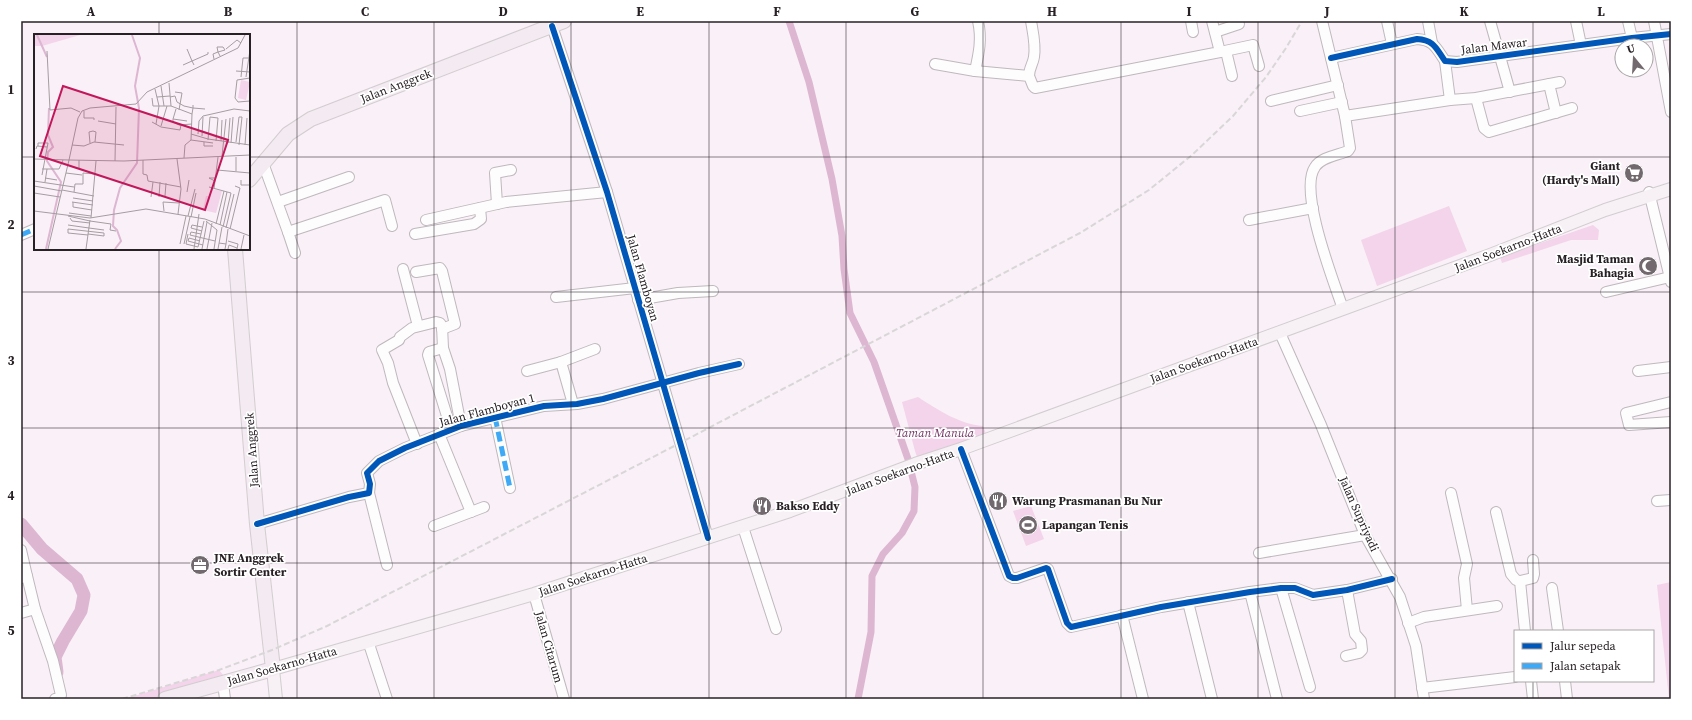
<svg xmlns="http://www.w3.org/2000/svg" width="1692" height="720" font-family="'Source Serif 4',serif">
  <rect width="100%" height="100%" fill="#faf0f7"/>
  <g fill="#f3d4ea">
    <path d="M1449,206L1467,251L1377,286L1361,240Z"/>
    <path d="M1593,225L1599,230L1598,240H1571L1502,263L1500,257Z"/>
    <path d="M918,397C938,410 959,424 983,426L988,439L919,463L915,451L902,402Z"/>
    <path d="M1031,506L1044,539L1026,546L1013,511Z"/>
    <path d="M1671,582V699H1669L1657,585Z"/>
    <path d="M219,670L228,681L163,699H125Z"/>
  </g>
  <g fill="none" stroke-linecap="round" stroke-linejoin="round">
    <path stroke="#ddb6d2" stroke-width="7" d="M789,21L809,82L832,179L842,236L844,269L850,313L874,362L908,459L915,487L914,511L902,533L883,554L872,576L871,632L858,699"/>
    <path stroke="#ddb6d2" stroke-width="13" d="M21,524L42,549L77,579L84,595L81,611L63,641L55,657L57,672"/>
    <defs>
      <g id="minor">
        <path d="M1191,21L1193,32"/>
        <path d="M1322,21L1345,116L1450,100L1476,98L1560,82"/>
        <path d="M1387,21L1392,44"/>
        <path d="M1428,21L1432,43"/>
        <path d="M1490,21L1510,92"/>
        <path d="M1576,21L1581,45"/>
        <path d="M1628,21L1632,38"/>
        <path d="M1654,21L1671,112"/>
        <path d="M552,26L607,192L708,538"/>
        <path d="M1215,32L1239,24"/>
        <path d="M1226,51L1232,76"/>
        <path d="M1220,52L1253,45L1259,66"/>
        <path d="M1331,58L1417,39C1434,40 1436,48 1445,61L1457,62L1632,38L1671,34"/>
        <path d="M1445,61L1450,100"/>
        <path d="M935,64L975,71L1029,76L1033,86L1035,88L1220,52L1212,21"/>
        <path d="M975,71C979,53 982,39 978,21"/>
        <path d="M1029,76C1029,68 1033,64 1034,57C1036,45 1033,33 1031,21"/>
        <path d="M1549,84L1556,113"/>
        <path d="M1476,98L1484,128L1489,132L1572,108"/>
        <path d="M1271,101L1338,85"/>
        <path d="M1300,111L1342,102"/>
        <path d="M263,163L288,232L385,200L392,226"/>
        <path d="M1649,192L1671,282"/>
        <path d="M278,202L349,177"/>
        <path d="M497,204L495,173L511,170"/>
        <path d="M426,220L506,202L607,192"/>
        <path d="M1249,220L1313,208"/>
        <path d="M288,232L295,253"/>
        <path d="M415,234L474,224L481,219L480,208"/>
        <path d="M21,235L35,229"/>
        <path d="M403,269L418,326"/>
        <path d="M416,272L440,268L442,271L455,324L442,329"/>
        <path d="M1606,292L1670,277"/>
        <path d="M556,297L635,288"/>
        <path d="M638,300L678,293L713,291"/>
        <path d="M1343,309C1334,282 1298,191 1315,167C1321,157 1338,155 1348,151L1350,148L1345,116"/>
        <path d="M1280,333L1321,425L1365,535L1400,597L1416,646L1424,699"/>
        <path d="M443,348L429,352L428,355L451,429"/>
        <path d="M527,371L561,362"/>
        <path d="M1638,371L1671,367"/>
        <path d="M1671,402L1626,413L1629,425L1671,422"/>
        <path d="M573,404L561,362L595,349"/>
        <path d="M495,417L510,488"/>
        <path d="M439,434L471,512"/>
        <path d="M417,444L393,383L388,363L382,350L399,340L400,337L412,328L436,322L440,323L442,326L443,348L450,369L461,426"/>
        <path d="M961,449L1009,576L1013,578H1017L1046,568L1048,569L1067,623L1071,627L1161,607L1250,592L1281,588H1295L1313,595L1347,590L1392,579"/>
        <path d="M369,493L387,565"/>
        <path d="M1451,493L1467,564L1464,578L1467,610"/>
        <path d="M1657,501L1671,500"/>
        <path d="M1496,512L1511,574L1516,580L1520,581"/>
        <path d="M257,524L349,497L369,493L370,484L367,473L379,461L405,448L461,426L544,406L577,404L603,399L699,373L739,364"/>
        <path d="M434,526L484,507"/>
        <path d="M743,527L776,629"/>
        <path d="M21,550L27,576"/>
        <path d="M1259,553L1365,535"/>
        <path d="M21,578L27,576L35,609L53,661L61,695L60,698L55,699"/>
        <path d="M1281,588L1310,687"/>
        <path d="M1552,588L1558,631"/>
        <path d="M1250,592L1277,699"/>
        <path d="M534,594L564,699"/>
        <path d="M1188,602L1212,699"/>
        <path d="M21,613L35,609"/>
        <path d="M1122,615L1143,699"/>
        <path d="M1408,623L1424,617L1497,606"/>
        <path d="M1525,631L1520,581L1533,578L1534,574L1533,560"/>
        <path d="M368,641L387,699"/>
        <path d="M1346,656L1359,653L1362,650L1361,641L1355,634L1347,590"/>
        <path d="M1531,681L1533,699"/>
        <path d="M1565,681L1567,699"/>
        <path d="M223,683L225,699"/>
        <path d="M1422,688L1515,677"/>
      </g>
      <path id="major" d="M276,699L273,669L534,594L790,511L915,464L961,449L1490,255L1605,210L1671,189"/>
      <g id="highway">
        <path d="M249,180L288,134L311,119L564,21"/>
        <path d="M165,699L273,669L257,524L235,249"/>
      </g>
    </defs>
    <use href="#minor" stroke="#bfb8bd" stroke-width="12"/>
    <use href="#major" stroke="#d2cdd0" stroke-width="14"/>
    <use href="#highway" stroke="#d2cdd0" stroke-width="16"/>
    <use href="#minor" stroke="#fefdfe" stroke-width="10"/>
    <use href="#major" stroke="#f7f1f6" stroke-width="12"/>
    <use href="#highway" stroke="#f4eaf1" stroke-width="14"/>
    <path stroke="#d9d6d8" stroke-width="2" stroke-dasharray="6 3" stroke-linecap="butt" d="M122,699L219,670L272,650L327,626L680,443L1080,233L1149,190L1192,155L1233,116L1266,77L1286,48L1302,21"/>
    <g stroke="#3fa9f5" stroke-width="5" stroke-dasharray="10 5" stroke-linecap="butt">
      <path d="M21,235L35,229"/>
      <path d="M495,417L510,488"/>
    </g>
    <defs>
      <g id="cycleway">
        <path d="M552,26L607,192L708,538"/>
        <path d="M1331,58L1417,39C1434,40 1436,48 1445,61L1457,62L1632,38L1671,34"/>
        <path d="M961,449L1009,576L1013,578H1017L1046,568L1048,569L1067,623L1071,627L1161,607L1250,592L1281,588H1295L1313,595L1347,590L1392,579"/>
        <path d="M257,524L349,497L369,493L370,484L367,473L379,461L405,448L461,426L544,406L577,404L603,399L699,373L739,364"/>
      </g>
    </defs>
    <use href="#cycleway" stroke="#fff" stroke-width="8"/>
    <use href="#cycleway" stroke="#0057b8" stroke-width="6"/>
  </g>
  <path fill="none" stroke="#272025" stroke-width="1" stroke-opacity="0.55" d="M159,21V35M297,21V699M434,21V699M571,21V699M709,21V699M846,21V699M983,21V699M1121,21V699M1258,21V699M1395,21V699M1533,21V631M21,157H35M249,157H1671M159,249V699M21,292H1671M21,428H1671M21,563H1671M1533,681V699"/>
  <defs>
    <symbol id="supermarket-disc" viewBox="-11 -11 22 22"><circle r="9.5" fill="#71696e" stroke="#fff"/><path d="M-6-5.5h2.5l.6 2H6L4.5 2H-2.5L-4.4-4H-6ZM-1.5 3.2a1.3 1.3 0 1 0 .1 0ZM3 3.2a1.3 1.3 0 1 0 .1 0Z" fill="#fff"/></symbol>
    <symbol id="mosque-disc" viewBox="-11 -11 22 22"><circle r="9.5" fill="#71696e" stroke="#fff"/><path d="M3.5-4.9A6 6 0 1 0 3.5 4.9A5 5 0 1 1 3.5-4.9Z" fill="#fff"/></symbol>
    <symbol id="restaurant-disc" viewBox="-11 -11 22 22"><circle r="9.5" fill="#71696e" stroke="#fff"/><path d="M-5-6h1v4h1v-4h1v4h1v-4h1v5L-1.5 .5V6h-2V.5L-5-1ZM5-6V6H3V1.5H1.5Q1.5-4 5-6Z" fill="#fff"/></symbol>
    <symbol id="stadium-disc" viewBox="-11 -11 22 22"><circle r="9.5" fill="#71696e" stroke="#fff"/><path d="M0-5a6.5 5 0 1 0 0 10a6.5 5 0 1 0 0-10ZM-3.5-1.8h7v3.6h-7Z" fill="#fff"/></symbol>
    <symbol id="office-disc" viewBox="-11 -11 22 22"><circle r="9.5" fill="#71696e" stroke="#fff"/><path d="M-6-3h4V-5.5h4V-3h4V5H-6ZM-1-4.5V-3h2v-1.5ZM-6 0V1H6V0Z" fill="#fff"/></symbol>
  </defs>
  <g fill-rule="evenodd">
    <use href="#supermarket-disc" x="1623" y="162" width="22" height="22"/>
    <use href="#mosque-disc" x="1637" y="255" width="22" height="22"/>
    <use href="#restaurant-disc" x="987" y="490" width="22" height="22"/>
    <use href="#restaurant-disc" x="751" y="495" width="22" height="22"/>
    <use href="#stadium-disc" x="1017" y="514" width="22" height="22"/>
    <use href="#office-disc" x="189" y="554" width="22" height="22"/>
  </g>
  <g text-anchor="middle" stroke-width="3.5" stroke-linejoin="round" paint-order="stroke">
    <g font-size="12" fill="#272025" stroke="#fff">
      <text transform="translate(1494 46) rotate(-7)" y="4">Jalan Mawar</text>
      <text transform="translate(396 86) rotate(-21)" y="4">Jalan Anggrek</text>
      <text transform="translate(1508 248) rotate(-21)" y="4">Jalan Soekarno-Hatta</text>
      <text transform="translate(643 278) rotate(74)" y="4">Jalan Flamboyan</text>
      <text transform="translate(1204 360) rotate(-20)" y="4">Jalan Soekarno-Hatta</text>
      <text transform="translate(487 410) rotate(-15)" y="4">Jalan Flamboyan 1</text>
      <text transform="translate(252 450) rotate(-94)" y="4">Jalan Anggrek</text>
      <text transform="translate(900 472) rotate(-20)" y="4">Jalan Soekarno-Hatta</text>
      <text transform="translate(1359 514) rotate(66)" y="4">Jalan Supriyadi</text>
      <text transform="translate(593 575) rotate(-18)" y="4">Jalan Soekarno-Hatta</text>
      <text transform="translate(549 647) rotate(74)" y="4">Jalan Citarum</text>
      <text transform="translate(282 666) rotate(-16)" y="4">Jalan Soekarno-Hatta</text>
    </g>
    <g font-size="12" font-weight="bold" fill="#272025" stroke="#fff" text-anchor="start">
      <text x="1620" y="170" text-anchor="end">Giant<tspan x="1620" dy="14">(Hardy's Mall)</tspan></text>
      <text x="1634" y="263" text-anchor="end">Masjid Taman<tspan x="1634" dy="14">Bahagia</tspan></text>
      <text x="1012" y="505">Warung Prasmanan Bu Nur</text>
      <text x="776" y="510">Bakso Eddy</text>
      <text x="1042" y="529">Lapangan Tenis</text>
      <text x="214" y="562">JNE Anggrek<tspan x="214" dy="14">Sortir Center</tspan></text>
    </g>
    <g font-size="12" font-style="italic" fill="#733464" stroke="#fff">
      <text x="935" y="437">Taman Manula</text>
    </g>
  </g>
  <g transform="translate(34 34)">
    <rect width="216" height="216" fill="#faf0f7"/>
    <path d="M0,1H46L8,12H0ZM207,46L216,48L212,66L204,64ZM178,155L188,157L182,179L169,176L172,162H177Z" fill="#f3d4ea"/>
    <path fill="none" stroke="#ddb6d2" stroke-width="2" d="M3,1L13,23M12,215L27,148L13,127L14,118L19,113L14,101L15,74M81,215L87,207L83,196L79,192L80,176L86,154L103,129L105,74L101,52L106,24L98,1"/>
    <path fill="none" stroke="#a69da3" stroke-width="1" d="M153,15L158,27L174,20V18M192,15L203,6L207,9M13,17L16,76L37,74L46,78M180,25L179,20L184,18L191,16L189,13H183L184,18L186,22M149,31L158,27L160,31M202,37L216,38M207,43L209,24H216M212,43L216,16M216,44L203,46L201,64L204,68L216,67M135,49L137,72M127,52L130,72M121,55L125,72L122,90M141,58L148,59L145,76M123,63L136,62M136,63L141,62L143,68L150,72L159,74L158,80M118,64L119,72H137L158,80L157,106L179,109M159,71V74L171,75M142,75L139,85L153,87M50,77V84H60V86M176,83L184,84L182,107M139,85V88L145,91L158,90M64,87L82,90M118,88L127,93L146,96L147,91M127,92L133,72M157,100L174,105L216,111M164,100L165,87L169,82L200,75L216,77M168,102L169,83M174,106L176,83M187,107L188,86M170,108V112H179M202,108L205,83H208M56,109L55,98L59,97L62,98L61,108M194,109L196,84M197,109L199,83M38,111L50,112L60,108L90,111M205,111L208,83M211,111L213,84M4,112V109H14L8,141M2,115L3,112L13,113M188,122L192,85M150,124L151,111L157,106M0,125L35,126L44,84L48,77L56,74L102,70L113,58L204,14L211,1M143,125L147,155L144,180M45,126V135L49,136M109,126V140L113,141L114,147L147,153M81,127L82,73M8,135H25L29,126M183,136L216,139M202,137V123M32,139L48,141M11,144L23,146M207,146V151H216M0,147L40,153M181,147L175,144H182M11,148L13,135M0,152L28,157M175,153L197,159L189,193M180,155L184,123M28,156L60,162M40,158L41,150H49V139L62,140M153,158L155,146M0,159L26,163M131,162L132,149M117,163L119,148M125,163L126,148M39,164L59,167M38,168L59,171M39,168V173L58,176M0,177L56,184L112,175L171,185L216,202M130,177L129,168L145,169M35,179L57,182M34,182L56,187M154,182L161,155M157,183L162,159M36,184L38,187L56,189M57,184L62,127M56,187L77,190L76,196L82,197M172,187L183,196L180,215M182,190L190,157M34,191L55,194M186,191L193,158M55,194L70,196M192,194L200,160M34,195L70,199V202L54,200M34,195V199L54,201M196,195L206,154L201,152M168,197L157,194L158,191L168,193M154,200L152,210L164,213L170,187M167,200L157,198L156,201L181,207M166,207L155,204L154,207L169,211M194,207L204,210L203,215M185,209L192,210L191,215M146,210L152,182M150,210L156,183M192,210L194,195M14,215L35,126L90,127L216,121M52,215L56,186M160,215L165,180M168,215L173,188M173,215L178,189M184,215L188,193M194,215L195,211L203,214M207,215L210,201"/>
    <path fill="#c2185b" fill-opacity="0.15" stroke="#c2185b" stroke-width="2" d="M29,52L194,106L171,176L6,122Z"/>
    <rect width="216" height="216" fill="none" stroke="#272025" stroke-width="2"/>
  </g>
  <rect width="1692" height="720" fill="none" stroke="#ffffff" stroke-width="44"/>
  <rect x="1514" y="630" width="140" height="52" fill="#ffffff" stroke="#a9a6a8"/>
  <rect x="1522" y="643" width="20" height="6" fill="#0057b8" stroke="#a9a6a8"/>
  <text x="1550" y="650" font-size="12" fill="#272025">Jalur sepeda</text>
  <rect x="1522" y="663" width="20" height="6" fill="#3fa9f5" stroke="#a9a6a8"/>
  <text x="1550" y="670" font-size="12" fill="#272025">Jalan setapak</text>
  <g transform="translate(1634 58) rotate(342)"><circle r="19" fill="#ffffff" stroke="#a9a6a8"/>
  <path d="M0-3L7 15L0 10L-7 15Z" fill="#71696e"/>
  <text y="-6" font-size="11" font-weight="bold" text-anchor="middle" fill="#272025">U</text>
  </g>
  <rect x="22" y="22" width="1648" height="676" fill="none" stroke="#272025" stroke-width="1.5"/>
  <g font-size="13" text-anchor="middle" font-weight="bold" fill="#272025">
    <text x="91" y="16">A</text>
    <text x="228" y="16">B</text>
    <text x="365" y="16">C</text>
    <text x="503" y="16">D</text>
    <text x="640" y="16">E</text>
    <text x="777" y="16">F</text>
    <text x="915" y="16">G</text>
    <text x="1052" y="16">H</text>
    <text x="1189" y="16">I</text>
    <text x="1327" y="16">J</text>
    <text x="1464" y="16">K</text>
    <text x="1601" y="16">L</text>
    <text x="11" y="94">1</text>
    <text x="11" y="229">2</text>
    <text x="11" y="365">3</text>
    <text x="11" y="500">4</text>
    <text x="11" y="635">5</text>
  </g>
</svg>
